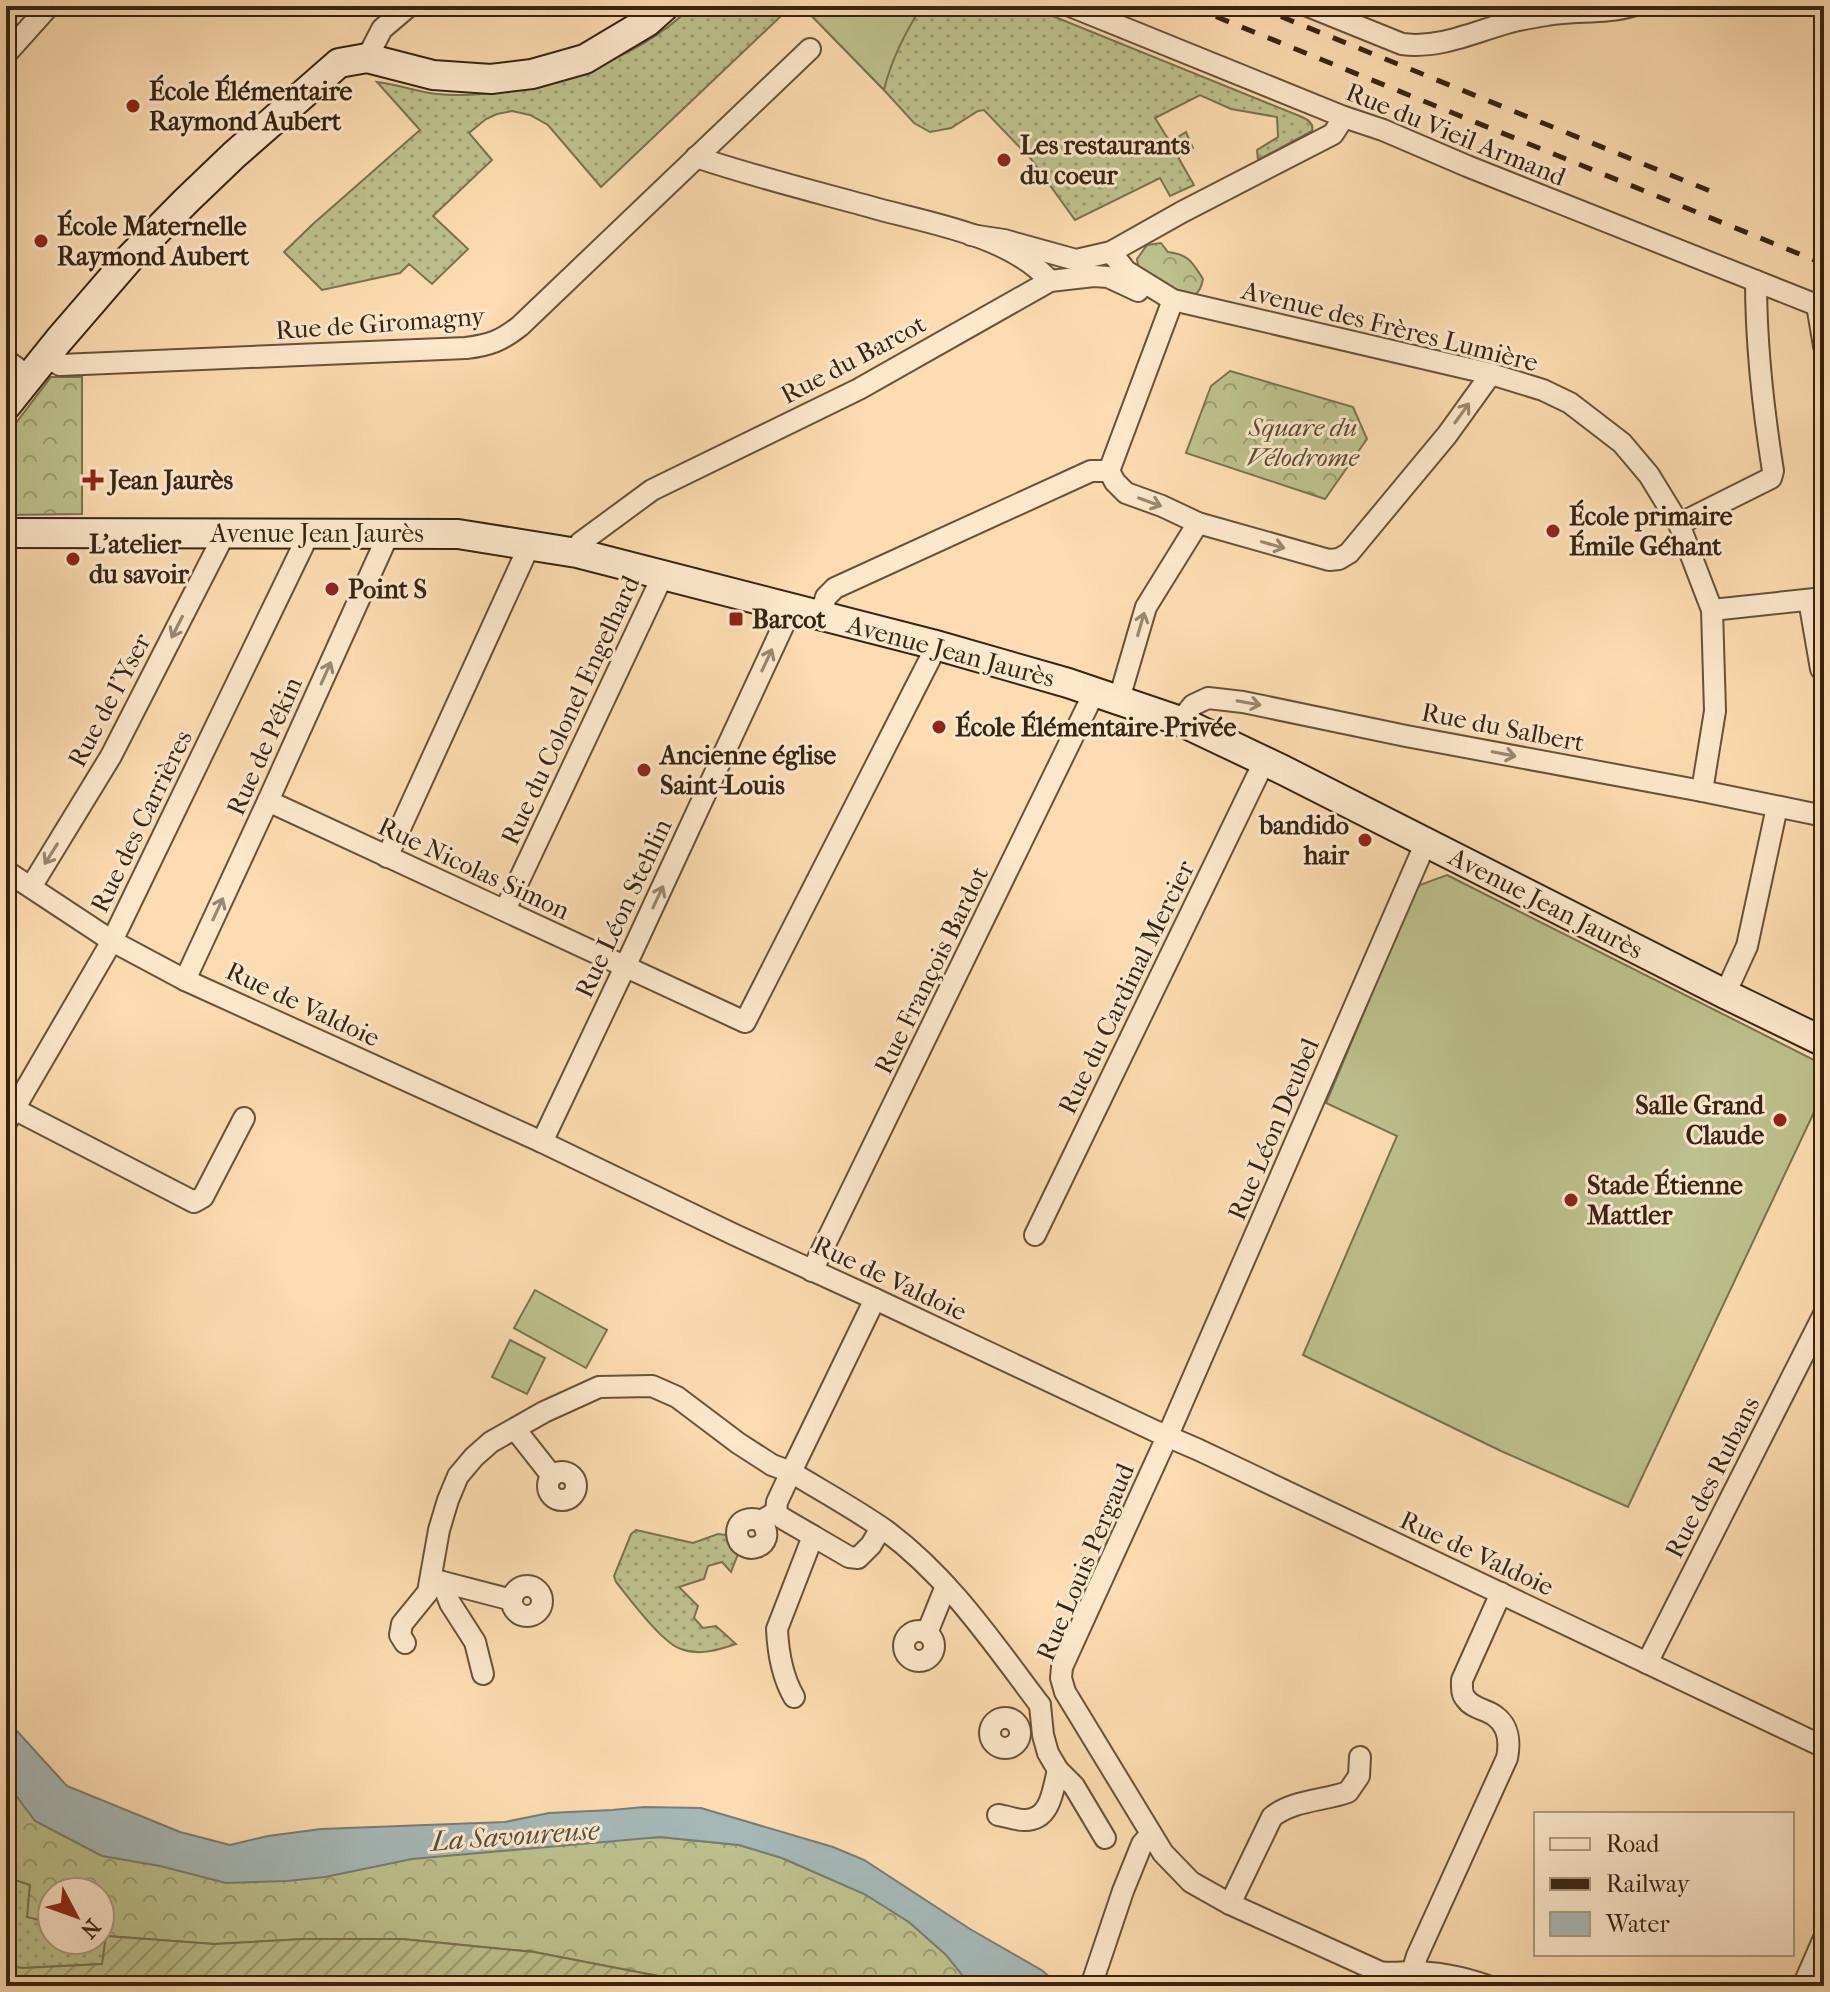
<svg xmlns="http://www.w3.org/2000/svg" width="1830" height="1992" font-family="'IM FELL French Canon',serif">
  <defs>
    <pattern id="grass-dots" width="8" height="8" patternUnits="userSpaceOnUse" patternTransform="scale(2)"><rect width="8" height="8" fill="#bdc18d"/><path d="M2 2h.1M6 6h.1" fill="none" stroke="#9a9d72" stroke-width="1.8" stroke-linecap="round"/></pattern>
    <pattern id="forest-crowns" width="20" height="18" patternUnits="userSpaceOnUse" patternTransform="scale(2)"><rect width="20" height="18" fill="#bdc18d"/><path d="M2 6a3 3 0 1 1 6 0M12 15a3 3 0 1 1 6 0" fill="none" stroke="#9a9d72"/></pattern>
    <pattern id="garden-furrows" width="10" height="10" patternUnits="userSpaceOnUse" patternTransform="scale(2)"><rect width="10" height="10" fill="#bdc18d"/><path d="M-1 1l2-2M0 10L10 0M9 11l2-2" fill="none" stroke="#9a9d72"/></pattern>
  </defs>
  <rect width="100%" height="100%" fill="#fcdcb0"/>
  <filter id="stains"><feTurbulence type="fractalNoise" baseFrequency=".0025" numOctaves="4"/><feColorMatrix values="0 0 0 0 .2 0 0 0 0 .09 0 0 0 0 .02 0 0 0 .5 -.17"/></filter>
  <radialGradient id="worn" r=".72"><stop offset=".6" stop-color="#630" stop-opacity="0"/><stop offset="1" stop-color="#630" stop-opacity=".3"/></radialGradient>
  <g fill="url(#grass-dots)" stroke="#7a7250" stroke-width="2">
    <path d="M692,6H783L782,15L601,187L548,125L530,115L512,111L497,114L486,119L469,133L492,160L433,216L468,249L432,284L409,264L400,273L322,290L284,252L313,224L420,130L377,82C397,84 417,92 437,94C521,101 633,65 692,6Z"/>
    <path d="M802,6H1028L1302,117C1309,120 1314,124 1312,131L1258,160L1257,150L1278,137L1277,117L1231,109L1200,95L1155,118L1170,142L1186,132L1193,148L1178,157L1194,185L1170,196L1160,178L1075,220L1031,159L984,110L978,111L951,128L930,132L914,123L884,90Z"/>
    <path d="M636,1530L693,1543L718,1534L726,1535L732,1539L740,1549L731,1572L722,1562L708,1566L704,1579L679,1587L698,1606L694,1618L703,1628L716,1626L736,1644C718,1650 700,1656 681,1649C662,1643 630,1599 616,1582L614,1576L631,1534Z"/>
    <path d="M6,1877L30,1884L28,1917L52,1923V1940H100V1935L106,1936L103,1964L23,1968L6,1966Z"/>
  </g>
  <g fill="url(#forest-crowns)" stroke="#7a7250" stroke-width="2">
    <path d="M1161,243L1168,252C1190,255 1192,262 1203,279C1201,288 1199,293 1191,298L1139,272L1137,259L1147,245Z"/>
    <path d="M1230,371L1353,407L1367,439L1325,499L1186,453L1211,386Z"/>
    <path d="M51,377H82V514L6,515V436Z"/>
    <path d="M6,1774L144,1857L660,1837L739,1845L782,1858L864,1893L909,1922L982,1986H726L689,1982L534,1952L402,1939H304L214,1944L106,1936L100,1935V1892H52V1923L27,1917L30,1885L6,1877Z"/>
  </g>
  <path fill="url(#garden-furrows)" stroke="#7a7250" stroke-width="2" d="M106,1936L214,1944L304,1939H402L534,1952L689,1982L726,1986H6V1966L23,1968L102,1964Z"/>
  <g fill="#bdc18d" stroke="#7a7250" stroke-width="2">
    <path d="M802,6H922C906,31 891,60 884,90Z"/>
    <path d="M1447,875L1824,1065V1091L1628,1507L1501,1451L1303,1355L1397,1136L1326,1103L1417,886Z"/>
    <path d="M535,1290L607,1330L586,1368L514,1328Z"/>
    <path d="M510,1340L545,1358L527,1394L492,1377Z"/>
  </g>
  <path fill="#a5b8b7" stroke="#797d75" stroke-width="2" d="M6,1719L67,1786L180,1832L230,1845L268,1836L321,1829L505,1822L549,1813L612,1810L644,1807L701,1808L833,1847L864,1860L970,1929L1043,1971L1059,1986H971L946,1955L909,1922L864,1894L782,1858L739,1845L660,1837L412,1859L325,1877L287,1881L226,1883L160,1866L102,1856L35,1821L6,1782Z"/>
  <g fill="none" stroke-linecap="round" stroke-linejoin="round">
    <defs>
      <g id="street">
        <path d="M1070,6L1344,117L1383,130L1467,166L1824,308"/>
        <path d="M1308,6L1402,44C1440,49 1474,32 1510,22C1522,19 1534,17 1547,15C1575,10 1605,14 1632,6"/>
        <path d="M6,54L49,6"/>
        <path d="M367,58L382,29L409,6"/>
        <path d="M696,157C755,177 817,192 878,209C933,224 1010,236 1050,281"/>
        <path d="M971,235L1004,240L1076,260L1111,252L1182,212L1333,134L1344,117"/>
        <path d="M1111,252L1126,271L1173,300L1491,374L1543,390L1570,403L1622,443L1649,475L1679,524L1712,610L1715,711L1702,791"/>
        <path d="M1817,305L1824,346"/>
        <path d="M46,356L60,365L466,348C490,345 501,341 520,326L810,49"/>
        <path d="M6,360L29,377"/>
        <path d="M1109,471L1115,482L1126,493L1162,506L1198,523L1329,560L1339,559L1349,553L1447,435L1491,374"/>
        <path d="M1109,471L1173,300"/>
        <path d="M1679,524L1771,478L1773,471C1763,408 1756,344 1756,281"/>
        <path d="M577,553L580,543L652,490L859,389L1050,281L1094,276L1108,277L1138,291"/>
        <path d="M1809,600L1821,669L1824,672"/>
        <path d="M1712,610L1824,598"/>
        <path d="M820,616L826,597L835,588L1091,471H1109"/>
        <path d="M1119,699L1146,607L1198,523"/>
        <path d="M1180,721L1193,705L1208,698L1243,702L1406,736L1702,791L1824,816"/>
        <path d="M268,801L745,1022L930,659L932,644"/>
        <path d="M1426,842L1172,1426L1062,1667L1061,1678L1065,1692L1163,1853L1191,1882L1230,1904L1380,1972C1392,1974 1401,1972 1412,1972C1436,1972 1465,1978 1488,1986"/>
        <path d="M387,857L530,544"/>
        <path d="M6,871L112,941L185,980L542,1142L735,1235L875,1299L1155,1431L1199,1450L1824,1747"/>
        <path d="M31,887L111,756L225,533"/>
        <path d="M505,910L663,575"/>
        <path d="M185,980L268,801L389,533"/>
        <path d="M1725,994L1747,946L1777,807"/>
        <path d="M14,1109L194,1202L203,1197L244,1118"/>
        <path d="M6,1123L112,941L303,546L306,533"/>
        <path d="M542,1142L625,967L791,609"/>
        <path d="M1035,1235L1264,762"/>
        <path d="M812,1271L1095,691"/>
        <path d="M875,1299L791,1472C822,1491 855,1509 885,1530C949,1577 993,1643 1040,1705"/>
        <path d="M515,1429L552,1476"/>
        <circle cx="562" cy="1486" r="14"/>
        <path d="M761,1521C781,1548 738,1559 737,1533C737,1519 751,1517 761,1521L776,1512"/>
        <path d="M435,1580L512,1600"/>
        <path d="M442,1582L450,1603L475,1642L483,1674"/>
        <circle cx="527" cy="1601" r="15"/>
        <circle cx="919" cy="1646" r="15"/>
        <path d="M927,1633L946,1586"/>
        <path d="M405,1643L400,1635L402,1624L428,1592L439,1530L448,1500L458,1476L474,1457L491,1442L544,1412L599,1387L652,1386L677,1397L738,1443L772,1465L791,1472L777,1502L776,1512L782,1518L813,1536"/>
        <path d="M1647,1663L1824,1314"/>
        <path d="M794,1697C783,1678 778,1651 777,1629L813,1536L849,1557L858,1558L871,1545L881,1528"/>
        <path d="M1040,1705L1043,1735L1048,1753L1058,1770L1074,1786L1105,1838"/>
        <circle cx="1005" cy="1733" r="15"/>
        <path d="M998,1815C1006,1816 1016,1820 1024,1820C1051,1821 1053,1789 1058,1770"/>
        <path d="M1230,1904L1272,1817C1293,1800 1323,1801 1348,1792L1359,1776L1360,1757"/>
        <path d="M1412,1972L1417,1956L1507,1758C1510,1743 1509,1726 1495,1716C1486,1709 1473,1709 1466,1699C1461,1694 1462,1686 1462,1680L1501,1593"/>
        <path d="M1091,1986L1123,1891L1142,1844L1151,1834"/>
        <path d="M1803,1986L1824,1938"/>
      </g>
      <g id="secondary">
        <path d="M6,406L59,340L128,260L186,201L234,155L339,63L367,58L433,75L491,79L532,74L585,59L647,22L665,6"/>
        <path d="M6,533L458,534L577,553L932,644L1068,683L1180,721L1283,770L1725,994L1824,1042"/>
      </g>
    </defs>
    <use href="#street" stroke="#68523a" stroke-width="24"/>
    <use href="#secondary" stroke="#362413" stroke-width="32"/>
    <use href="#street" stroke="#fde8cc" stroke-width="20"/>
    <use href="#secondary" stroke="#fde8cc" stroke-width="28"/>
    <g stroke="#362413" stroke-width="5" stroke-dasharray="14 14" stroke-linecap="butt">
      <path d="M1190,6L1824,264"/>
      <path d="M1255,6L1710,191"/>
    </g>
  </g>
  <defs><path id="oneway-shaft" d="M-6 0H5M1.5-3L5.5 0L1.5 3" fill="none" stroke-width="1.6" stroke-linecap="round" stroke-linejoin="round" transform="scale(2)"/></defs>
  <g stroke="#9a8670">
    <use href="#oneway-shaft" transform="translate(1462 413) rotate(-54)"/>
    <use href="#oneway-shaft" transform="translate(1150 502) rotate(20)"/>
    <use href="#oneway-shaft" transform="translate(1273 545) rotate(16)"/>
    <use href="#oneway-shaft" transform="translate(1141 624) rotate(-74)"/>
    <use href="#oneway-shaft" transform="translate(177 627) rotate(117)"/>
    <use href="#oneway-shaft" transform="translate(767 660) rotate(-65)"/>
    <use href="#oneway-shaft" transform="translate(326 673) rotate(-66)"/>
    <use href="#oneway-shaft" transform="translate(1249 703) rotate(10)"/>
    <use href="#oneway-shaft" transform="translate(1504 754) rotate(11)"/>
    <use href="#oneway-shaft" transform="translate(51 854) rotate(122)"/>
    <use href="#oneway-shaft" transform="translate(658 897) rotate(-65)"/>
    <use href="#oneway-shaft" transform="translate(218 909) rotate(-65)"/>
  </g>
  <g fill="#8f2418" stroke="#fde8cc" stroke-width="3">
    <circle cx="133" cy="106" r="8"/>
    <circle cx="1004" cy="160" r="8"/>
    <circle cx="41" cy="241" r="8"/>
    <path d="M89 468h8v8h8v8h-8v8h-8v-8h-8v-8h8z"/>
    <circle cx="1553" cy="531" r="8"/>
    <circle cx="73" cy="559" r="8"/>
    <circle cx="332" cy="589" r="8"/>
    <rect x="728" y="611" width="16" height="16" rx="4"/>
    <circle cx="939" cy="727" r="8"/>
    <circle cx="644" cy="770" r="8"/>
    <circle cx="1365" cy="840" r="8"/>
    <circle cx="1780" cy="1120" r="8"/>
    <circle cx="1571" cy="1200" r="8"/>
  </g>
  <g text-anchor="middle" stroke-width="6" stroke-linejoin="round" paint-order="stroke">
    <g font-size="26" font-weight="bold" fill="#362413" stroke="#fde8cc" text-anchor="start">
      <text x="149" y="100">École Élémentaire<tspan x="149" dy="30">Raymond Aubert</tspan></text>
      <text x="1020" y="154">Les restaurants<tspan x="1020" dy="30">du coeur</tspan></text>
      <text x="57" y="235">École Maternelle<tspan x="57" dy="30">Raymond Aubert</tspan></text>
      <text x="109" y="489">Jean Jaurès</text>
      <text x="1569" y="525">École primaire<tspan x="1569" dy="30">Émile Géhant</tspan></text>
      <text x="89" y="553">L'atelier<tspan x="89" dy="30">du savoir</tspan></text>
      <text x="348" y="598">Point S</text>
      <text x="752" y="628">Barcot</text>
      <text x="955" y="736">École Élémentaire Privée</text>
      <text x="660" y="764">Ancienne église<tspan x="660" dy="30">Saint-Louis</tspan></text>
      <text x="1349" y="834" text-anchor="end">bandido<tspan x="1349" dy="30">hair</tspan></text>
      <text x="1764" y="1114" text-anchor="end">Salle Grand<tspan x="1764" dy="30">Claude</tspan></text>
      <text x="1587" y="1194">Stade Étienne<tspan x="1587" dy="30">Mattler</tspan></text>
    </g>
    <g font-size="26" fill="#362413" stroke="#fde8cc">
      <text transform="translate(1456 134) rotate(22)" y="9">Rue du Vieil Armand</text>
      <text transform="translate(380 323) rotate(-4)" y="9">Rue de Giromagny</text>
      <text transform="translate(1390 326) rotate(14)" y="9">Avenue des Frères Lumière</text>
      <text transform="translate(853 359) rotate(-28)" y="9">Rue du Barcot</text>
      <text x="317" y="542">Avenue Jean Jaurès</text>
      <text transform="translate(951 651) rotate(15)" y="9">Avenue Jean Jaurès</text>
      <text transform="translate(109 700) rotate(-62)" y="9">Rue de l'Yser</text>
      <text transform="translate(570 710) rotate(-65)" y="9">Rue du Colonel Engelhard</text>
      <text transform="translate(1503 727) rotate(11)" y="9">Rue du Salbert</text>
      <text transform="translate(264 746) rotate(-66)" y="9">Rue de Pékin</text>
      <text transform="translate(141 821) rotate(-64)" y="9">Rue des Carrières</text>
      <text transform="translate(474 868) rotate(25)" y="9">Rue Nicolas Simon</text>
      <text transform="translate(1546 903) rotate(27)" y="9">Avenue Jean Jaurès</text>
      <text transform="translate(623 908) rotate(-65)" y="9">Rue Léon Stehlin</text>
      <text transform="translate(931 970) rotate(-64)" y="9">Rue François Bardot</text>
      <text transform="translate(1126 987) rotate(-64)" y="9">Rue du Cardinal Mercier</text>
      <text transform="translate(303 1004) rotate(25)" y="9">Rue de Valdoie</text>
      <text transform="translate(1273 1129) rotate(-67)" y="9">Rue Léon Deubel</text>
      <text transform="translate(890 1278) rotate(25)" y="9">Rue de Valdoie</text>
      <text transform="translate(1712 1477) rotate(-63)" y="9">Rue des Rubans</text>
      <text transform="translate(1477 1553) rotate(25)" y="9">Rue de Valdoie</text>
      <text transform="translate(1085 1562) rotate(-67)" y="9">Rue Louis Pergaud</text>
    </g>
    <g font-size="26" font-style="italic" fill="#584b32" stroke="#fde8cc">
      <text x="1303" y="436">Square du<tspan x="1303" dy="30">Vélodrome</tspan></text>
    </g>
    <g font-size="28" font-style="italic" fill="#575044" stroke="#fde8cc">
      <text transform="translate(515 1835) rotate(-4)" y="10">La Savoureuse</text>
    </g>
  </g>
  <rect width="1830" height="1992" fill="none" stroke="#fcdcb0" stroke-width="32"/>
  <rect x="8" y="8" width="1814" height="1976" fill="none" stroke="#362413" stroke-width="4"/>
  <rect x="16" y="16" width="1798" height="1960" fill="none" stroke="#362413" stroke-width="2"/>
  <rect x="1534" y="1812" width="260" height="144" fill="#fde8cc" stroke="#ad9a82" stroke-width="2"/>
  <rect x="1550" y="1838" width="40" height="12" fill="#fde8cc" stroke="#ad9a82" stroke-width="2"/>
  <text x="1606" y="1852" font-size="24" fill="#362413">Road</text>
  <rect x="1550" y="1878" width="40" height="12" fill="#362413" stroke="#ad9a82" stroke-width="2"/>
  <text x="1606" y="1892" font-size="24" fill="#362413">Railway</text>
  <rect x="1550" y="1912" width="40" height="24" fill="#a5b8b7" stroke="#ad9a82" stroke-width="2"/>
  <text x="1606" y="1932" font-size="24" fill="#362413">Water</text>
  <g transform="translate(76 1916) rotate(131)"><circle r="38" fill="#fde8cc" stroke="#ad9a82" stroke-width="2"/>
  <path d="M0-6L14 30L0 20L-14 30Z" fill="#8f2418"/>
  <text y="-12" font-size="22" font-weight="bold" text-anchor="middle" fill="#362413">N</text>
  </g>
  <rect width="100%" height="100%" filter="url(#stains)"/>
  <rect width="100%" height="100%" fill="url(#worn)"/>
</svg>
